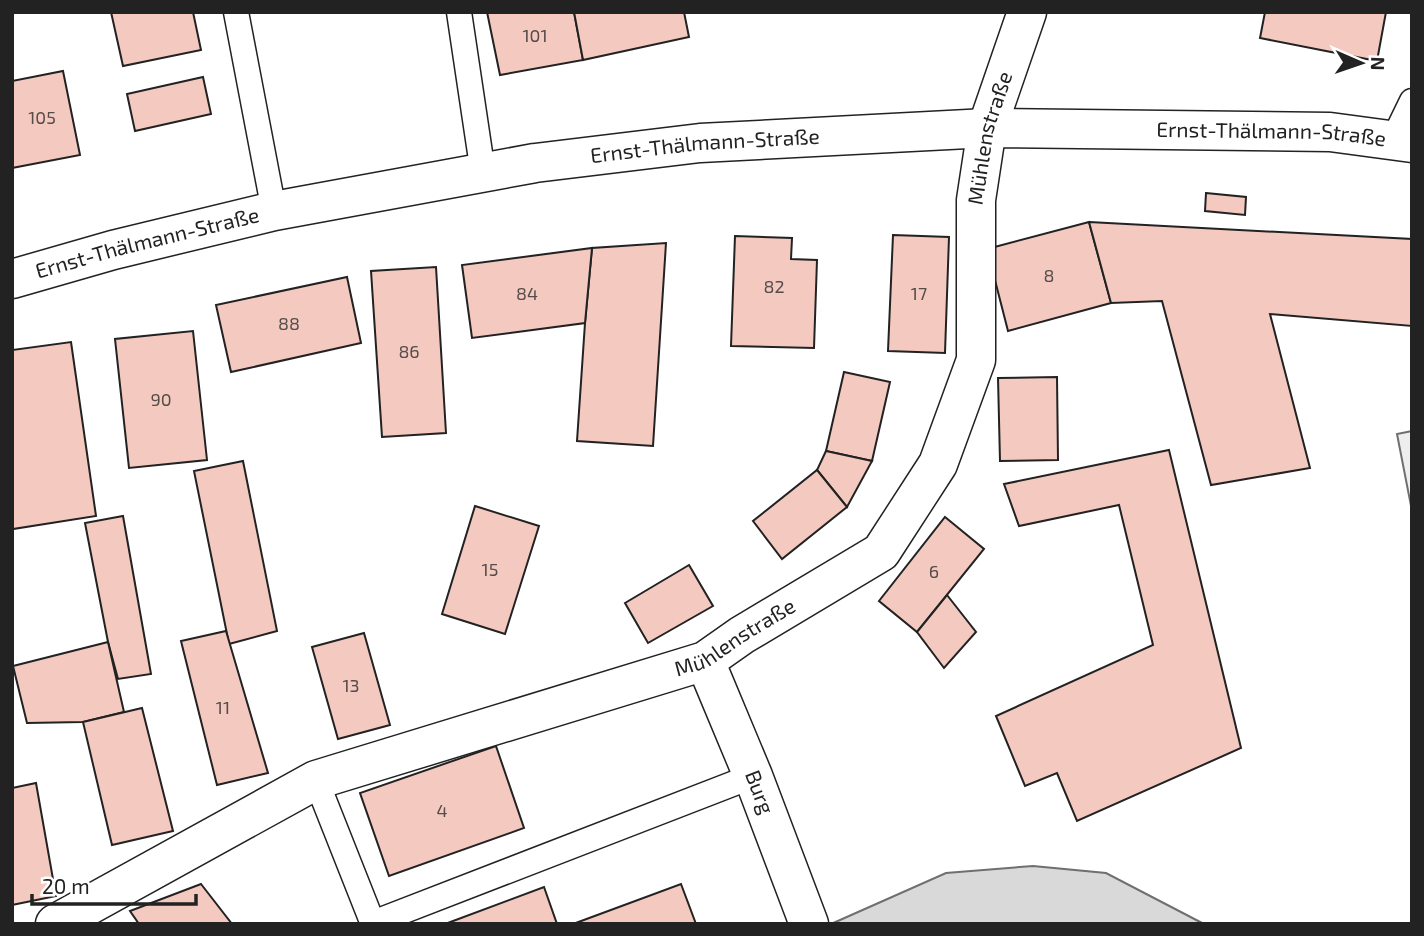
<svg xmlns="http://www.w3.org/2000/svg" width="1424" height="936" font-family="'Exo 2',sans-serif">
  <rect width="100%" height="100%" fill="#fff"/>
  <path fill="#eee" stroke="#6f6f6f" stroke-width="2" d="M1412,431V511L1397,434Z"/>
  <path fill="#d9d9d9" stroke="#6f6f6f" stroke-width="2" d="M1033,866L1106,873L1204,924H831L946,873Z"/>
  <g fill="#f3c9c0" stroke="#222" stroke-width="2">
    <path d="M111,12H193L201,50L123,66Z"/>
    <path d="M487,12H574L583,60L500,75Z"/>
    <path d="M574,12H684L689,37L583,60Z"/>
    <path d="M1265,12H1386L1377,61L1260,38Z"/>
    <path d="M63,71L80,155L12,168V81Z"/>
    <path d="M203,77L211,114L135,131L127,94Z"/>
    <path d="M1206,193L1246,197L1245,215L1205,211Z"/>
    <path d="M1089,222L1111,303L1008,331L987,249Z"/>
    <path d="M1089,222L1412,239V326L1270,314L1310,468L1211,485L1162,301L1111,303Z"/>
    <path d="M893,235L949,237L945,353L888,351Z"/>
    <path d="M735,236L792,238L791,259L817,260L814,348L731,346Z"/>
    <path d="M666,243L653,446L577,441L585,323L592,248Z"/>
    <path d="M592,248L585,323L472,338L462,265Z"/>
    <path d="M436,267L446,433L382,437L371,271Z"/>
    <path d="M347,277L361,343L231,372L216,305Z"/>
    <path d="M193,331L207,460L129,468L115,339Z"/>
    <path d="M71,342L96,516L13,529L12,350Z"/>
    <path d="M844,372L890,382L872,461L826,451Z"/>
    <path d="M1057,377L1058,460L1000,461L998,378Z"/>
    <path d="M1169,450L1241,748L1077,821L1057,773L1025,786L996,716L1153,645L1119,505L1019,526L1004,484Z"/>
    <path d="M826,451L872,461L847,507L817,470Z"/>
    <path d="M243,461L277,631L229,644L194,471Z"/>
    <path d="M817,470L847,507L782,559L753,521Z"/>
    <path d="M475,506L539,526L505,634L442,614Z"/>
    <path d="M123,516L151,674L118,679L108,642L85,523Z"/>
    <path d="M945,517L984,549L917,632L879,601Z"/>
    <path d="M689,565L713,606L648,643L625,603Z"/>
    <path d="M947,595L976,632L944,668L917,632Z"/>
    <path d="M226,631L268,773L217,785L181,641Z"/>
    <path d="M364,633L390,725L338,739L312,647Z"/>
    <path d="M108,642L124,712L83,722L27,723L13,666Z"/>
    <path d="M142,708L173,831L112,845L83,722Z"/>
    <path d="M496,746L524,828L389,876L360,793Z"/>
    <path d="M36,783L56,896L12,905V788Z"/>
    <path d="M201,884L232,924H139L130,911Z"/>
    <path d="M681,884L696,924H573Z"/>
    <path d="M544,887L557,924H445Z"/>
  </g>
  <g fill="none" stroke-linecap="round" stroke-linejoin="round">
    <defs>
      <g id="service">
        <path d="M236,12L274,211"/>
        <path d="M459,12L483,173"/>
        <path d="M1393,140L1412,101"/>
        <path d="M316,780L373,924"/>
        <path d="M373,923L753,776"/>
      </g>
      <g id="minor">
        <path id="s1" d="M705,661L753,776L809,924"/>
        <path id="s2" d="M55,924L316,780L705,661L742,635L881,552L938,464L976,360V200L987,128L1027,12"/>
      </g>
      <g id="secondary">
        <path id="s3" d="M12,279L113,250L274,211L535,163L700,143L987,128L1330,132L1412,143"/>
      </g>
    </defs>
    <use href="#service" stroke="#222" stroke-width="27"/>
    <use href="#minor" stroke="#222" stroke-width="41"/>
    <use href="#secondary" stroke="#222" stroke-width="41"/>
    <use href="#service" stroke="#fff" stroke-width="24"/>
    <use href="#minor" stroke="#fff" stroke-width="38"/>
    <use href="#secondary" stroke="#fff" stroke-width="38"/>
  </g>
  <g text-anchor="middle" stroke-width="5" stroke-linejoin="round" paint-order="stroke">
    <g font-size="18" fill="#564c4a">
      <text x="535" y="42">101</text>
      <text x="42" y="124">105</text>
      <text x="1049" y="282">8</text>
      <text x="774" y="293">82</text>
      <text x="527" y="300">84</text>
      <text x="919" y="300">17</text>
      <text x="289" y="330">88</text>
      <text x="409" y="358">86</text>
      <text x="161" y="406">90</text>
      <text x="490" y="576">15</text>
      <text x="934" y="578">6</text>
      <text x="351" y="692">13</text>
      <text x="223" y="714">11</text>
      <text x="442" y="817">4</text>
    </g>
    <g font-size="21" fill="#222" stroke="#fff">
      <text dy="7" stroke="none"><textPath href="#s3" startOffset="1274">Ernst-Thälmann-Straße</textPath></text>
      <text dy="7" stroke="none"><textPath href="#s2" startOffset="1351">Mühlenstraße</textPath></text>
      <text dy="7" stroke="none"><textPath href="#s3" startOffset="707">Ernst-Thälmann-Straße</textPath></text>
      <text dy="7" stroke="none"><textPath href="#s3" startOffset="140">Ernst-Thälmann-Straße</textPath></text>
      <text dy="7" stroke="none"><textPath href="#s2" startOffset="742">Mühlenstraße</textPath></text>
      <text dy="7" stroke="none"><textPath href="#s1" startOffset="142">Burg</textPath></text>
    </g>
  </g>
  <rect width="1424" height="936" fill="none" stroke="#222222" stroke-width="28"/>
  <g transform="translate(1361 63) rotate(92)" stroke="#ffffff" stroke-width="5" paint-order="stroke">
  <path d="M0-5L12 26L0 18L-12 26Z" fill="#222222"/>
  <text y="-10" font-size="19" font-weight="bold" text-anchor="middle" fill="#222222">N</text>
  </g>
  <path d="M32 894v10h164v-10" fill="none" stroke="#222222" stroke-width="3.5"/>
  <text x="42" y="894" font-size="21" fill="#222222" stroke="#ffffff" stroke-width="5" paint-order="stroke">20 m</text>
</svg>
